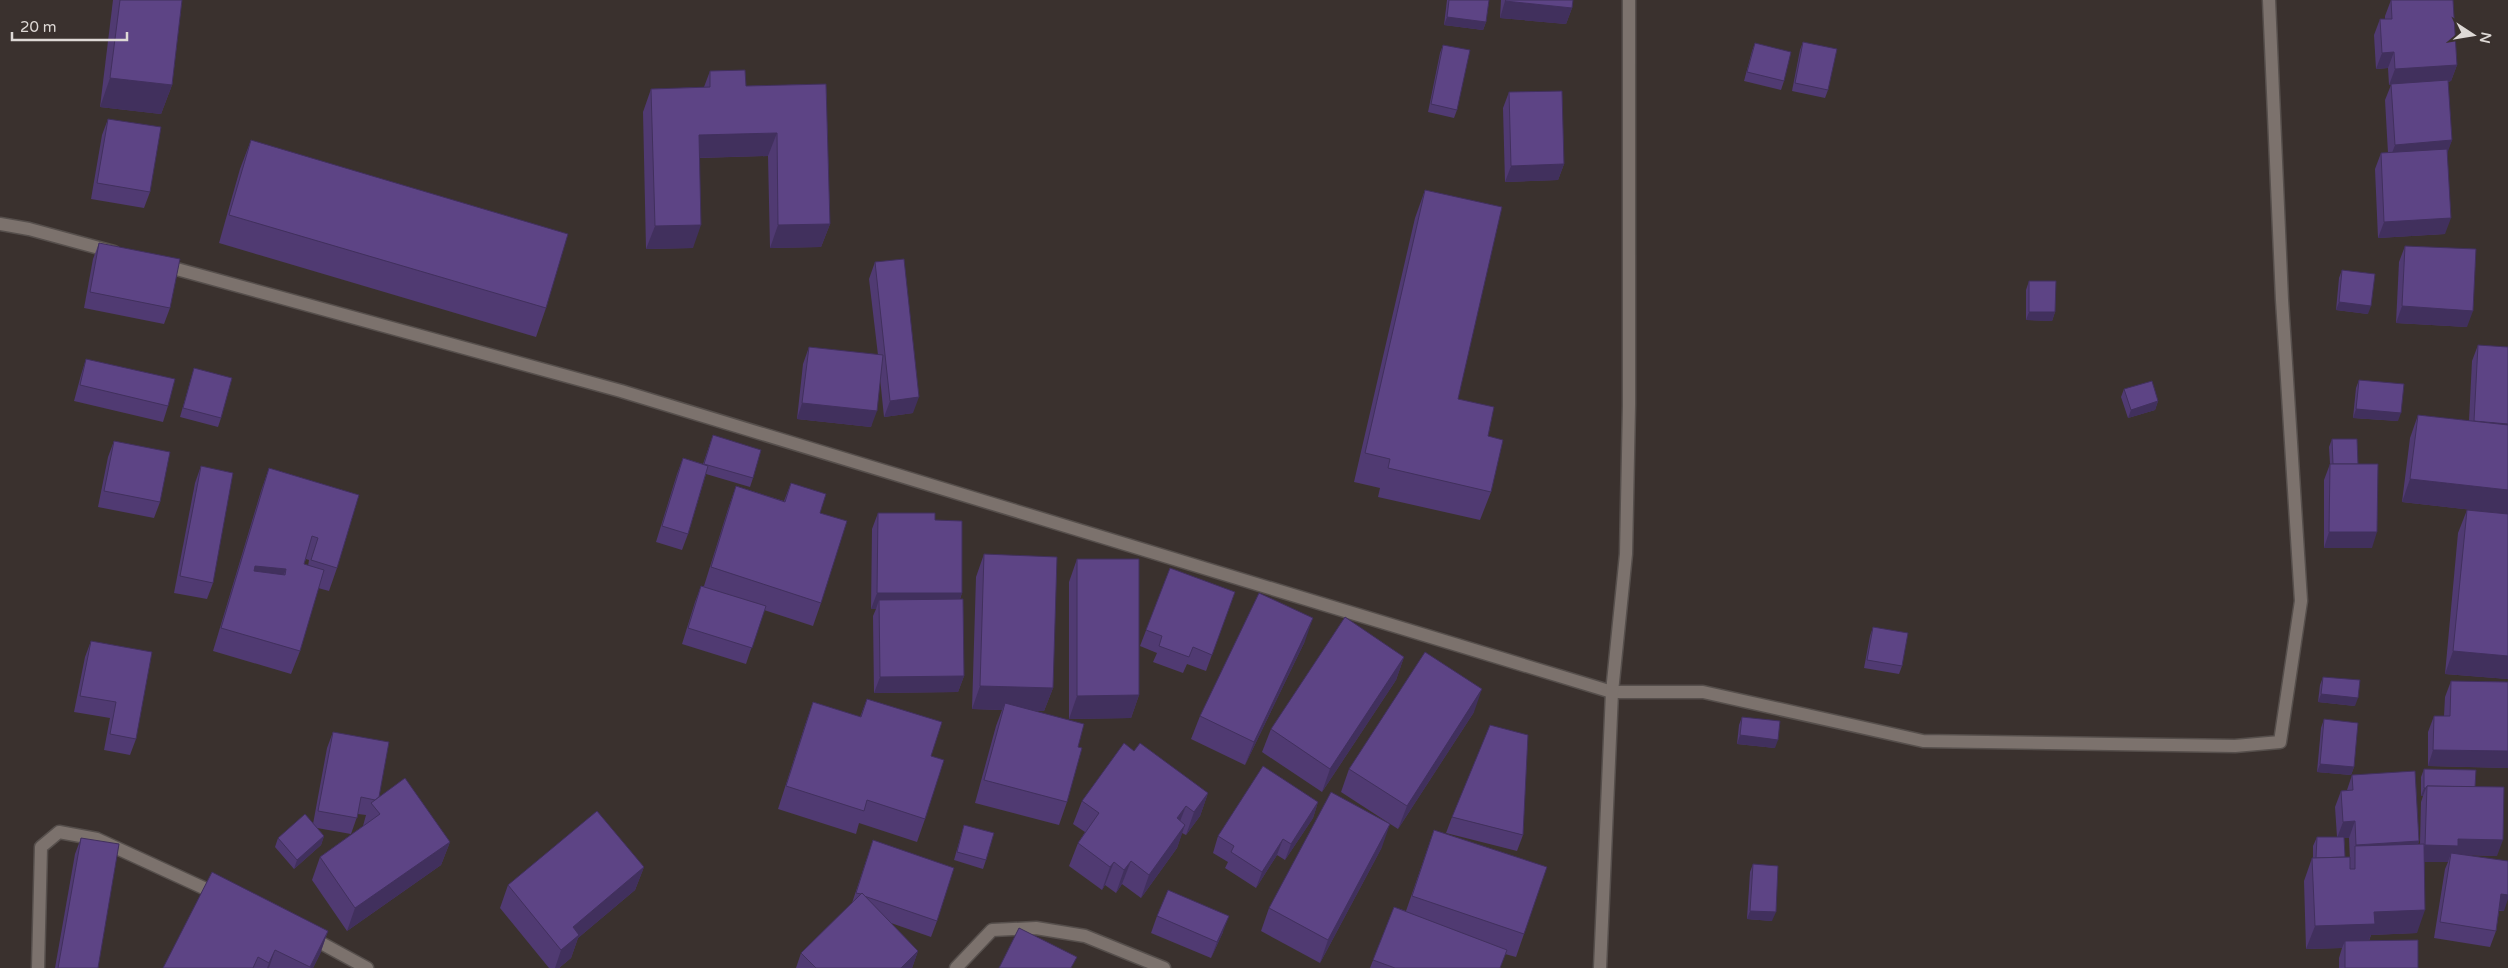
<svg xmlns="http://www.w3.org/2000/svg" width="2508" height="968" font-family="'Varela Round',sans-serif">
  <rect width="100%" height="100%" fill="#3a312e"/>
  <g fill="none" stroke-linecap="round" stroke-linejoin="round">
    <defs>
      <g id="minor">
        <path d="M0,224L29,229L114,252"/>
        <path d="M162,265L621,391L1612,692H1703L1923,741L2235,746L2280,742L2301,601L2282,300L2269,0"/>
        <path d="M310,937L367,968"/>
        <path d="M38,968L41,847L59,832L97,839L219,895"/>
        <path d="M956,968L992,930L1036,928L1085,936L1164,968"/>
        <path d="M1600,968L1612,692L1626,554L1629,405V0"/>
      </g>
    </defs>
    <use href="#minor" stroke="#564f4c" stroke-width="15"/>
    <use href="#minor" stroke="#7c726d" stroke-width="12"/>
  </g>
  <g fill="#503a72" fill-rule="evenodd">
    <path d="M113,0H182L172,85L161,114L100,107Z"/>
    <path d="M1447,0H1489L1486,22L1483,30L1444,25Z"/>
    <path d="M1501,0H1573L1572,8L1566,24L1500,18Z"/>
    <path d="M2391,0L2457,65L2451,81L2448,82L2452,140L2447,152L2445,234L2378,238L2375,169L2381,153H2388L2385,100L2391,85H2389L2388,68L2376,69L2374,35L2380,19H2385V16Z"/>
    <path d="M1803,42L1828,90L1825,98L1792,91L1800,50Z"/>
    <path d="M1755,43L1784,81L1781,90L1744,81L1752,51Z"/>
    <path d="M1443,45L1457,110L1454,118L1428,112L1440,53Z"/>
    <path d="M710,71L746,86L826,84L830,224L821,247L770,248L768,156L700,158L693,248L646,249L643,112L651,89L704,87Z"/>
    <path d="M1509,92L1564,164L1558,180L1505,182L1503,108Z"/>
    <path d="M108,119L150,192L144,208L91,199L102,135Z"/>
    <path d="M251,140L546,308L536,337L219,243L240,169Z"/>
    <path d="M1425,190L1458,399L1488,436L1491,492L1480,520L1378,497L1380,488L1354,482L1415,218Z"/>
    <path d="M99,243L170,308L164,324L84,308L93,259Z"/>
    <path d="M2405,246L2467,327L2396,323L2399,262Z"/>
    <path d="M875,262L913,413L884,417L880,378L871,427L797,419L803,364L809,347L878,355L869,279Z"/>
    <path d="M2342,270L2368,314L2336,310L2339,278Z"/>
    <path d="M2029,281L2055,312L2052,321L2026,320V290Z"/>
    <path d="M2478,345L2508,514L2402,502L2410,438L2418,415L2469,421L2472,361Z"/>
    <path d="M86,359L168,406L163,422L74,401L81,375Z"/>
    <path d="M194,368L221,418L218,427L180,417Z"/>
    <path d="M2359,380L2398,421L2353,418L2356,388Z"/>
    <path d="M2124,389L2158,401L2155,410L2128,418L2121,397Z"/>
    <path d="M713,435L753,478L750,487L706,474L688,534L682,550L656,542L677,474L683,458L703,464Z"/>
    <path d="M2332,439L2358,464L2372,548H2324V480L2330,464L2329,447Z"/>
    <path d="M114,441L160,502L154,518L98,507L108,457Z"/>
    <path d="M201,466L213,583L207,599L174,593L195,483Z"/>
    <path d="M269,468L359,495L337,568L329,591L318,588L300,651L291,674L213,651L261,491ZM306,559L309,560L308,566L304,564Z"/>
    <path d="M791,483L820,513L821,603L813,626L764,610L746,664L682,644L695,602L701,586H704L728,509L736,486L784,501Z"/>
    <path d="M2467,510L2508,514V679L2445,674L2458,533Z"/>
    <path d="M878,513L935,520L962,593L960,599L964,676L958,692L874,693L873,616L876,609H871L872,529Z"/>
    <path d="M984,554L1053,688L1044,711H1033L1078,747L1067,802L1059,825L975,803L996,726L1002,710L972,709L976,577Z"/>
    <path d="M1077,559L1139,695L1131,718L1069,719V582Z"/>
    <path d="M1170,568L1235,592L1206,671L1187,664L1183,673L1153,662L1157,653L1140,646Z"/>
    <path d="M1873,627L1902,666L1899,674L1864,668L1870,636Z"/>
    <path d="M91,641L136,739L130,755L104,750L110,718L74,712L85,657Z"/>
    <path d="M1305,641L1245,765L1191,739L1200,716Z"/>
    <path d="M1404,657L1396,680L1322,792L1262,752L1271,729Z"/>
    <path d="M2323,677L2355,706L2318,702L2320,685Z"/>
    <path d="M2451,681L2508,682V768L2428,766V732L2434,716H2444L2445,697Z"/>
    <path d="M867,699L931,756L925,819L917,842L859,823L856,834L778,809L805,725L813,702L860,717Z"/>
    <path d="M1474,712L1398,829L1341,792L1349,769Z"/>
    <path d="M1742,717L1775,748L1737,744L1739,725Z"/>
    <path d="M2324,719L2354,767L2351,775L2317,772L2321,728Z"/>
    <path d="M333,732L379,797L450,842L441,865L347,931L312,880L320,857L363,826L366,815L358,814L351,834L317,828L324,836L321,845L294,869L275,847L278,838L313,824L327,748Z"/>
    <path d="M1134,751L1208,793L1200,816L1186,835L1182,833L1177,848L1141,898L1122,884L1116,893L1105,885L1102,890L1069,866L1078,843L1085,832L1073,824L1082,801Z"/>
    <path d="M2424,769L2475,787L2497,856L2468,855L2504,911H2499L2496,931L2490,947L2434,938L2445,869L2448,862H2424L2417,933L2371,935L2369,941L2418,968H2339V958L2342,948L2306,949L2304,881L2312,858H2313V846L2317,837H2337L2335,807L2341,791L2347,790L2352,775L2419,841L2418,844H2420L2421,802L2423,796H2421V777ZM2344,838H2349L2350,861L2345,857Z"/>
    <path d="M1318,802L1313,818L1285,860L1277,855L1256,888L1225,868L1228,862L1213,853L1218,836Z"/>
    <path d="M1452,817L1523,835L1517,851L1446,833Z"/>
    <path d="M964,825L986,860L983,869L954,860Z"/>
    <path d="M1434,830L1524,934L1516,957L1505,954L1500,968H1370L1394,907L1406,911Z"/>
    <path d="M81,838L98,968H55L75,854Z"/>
    <path d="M873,840L937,921L931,937L891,923L918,951L912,968H796L801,953L852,903Z"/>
    <path d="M1382,847L1320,963L1261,931L1269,908Z"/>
    <path d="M1753,864L1772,921L1747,919L1750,872Z"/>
    <path d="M644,867L635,890L578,938L571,958L559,968H549L500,908L508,885Z"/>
    <path d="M1157,916L1223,932L1211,958L1151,933Z"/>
    <path d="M328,931L320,954L313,968H163Z"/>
  </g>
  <g fill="#41305d">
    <path d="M1505,1L1572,8L1566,24L1500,18Z"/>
    <path d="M1447,17L1486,22L1483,30L1444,25Z"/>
    <path d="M2394,52L2388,68L2376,69L2382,53Z"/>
    <path d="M2457,65L2451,81L2389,85L2395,69Z"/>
    <path d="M110,78L172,85L161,114L100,107Z"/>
    <path d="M777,133L768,156L691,158L699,135Z"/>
    <path d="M2452,140L2446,157L2389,161L2395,145Z"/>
    <path d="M1564,164L1558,180L1505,182L1511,166Z"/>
    <path d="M2451,218L2445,234L2378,238L2384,222Z"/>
    <path d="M830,224L821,247L770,248L778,225Z"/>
    <path d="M701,225L693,248L646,249L655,226Z"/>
    <path d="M2339,302L2371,306L2368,314L2336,310Z"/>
    <path d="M2402,306L2473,311L2467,327L2396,323Z"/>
    <path d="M2029,312H2055L2052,321L2026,320Z"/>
    <path d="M919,397L913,413L884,417L890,401Z"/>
    <path d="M2158,401L2155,410L2128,418L2131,410Z"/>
    <path d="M802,403L877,411L871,427L797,419Z"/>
    <path d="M2356,409L2401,413L2398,421L2353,418Z"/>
    <path d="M2474,421L2508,424V440Z"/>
    <path d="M2410,479L2508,490V514L2402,502Z"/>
    <path d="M2329,532H2377L2372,548H2324Z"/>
    <path d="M255,566L286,569L277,592L247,589Z"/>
    <path d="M877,593H962L956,609L879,600L876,609H871Z"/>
    <path d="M1313,618L1305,641L1245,765L1254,742Z"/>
    <path d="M2453,651L2508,656V679L2445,674Z"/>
    <path d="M1404,657L1396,680L1322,792L1330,769Z"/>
    <path d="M964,676L958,692L874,693L880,677Z"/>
    <path d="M980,686L1053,688L1044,711L1003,710L1005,703L1002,710L972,709Z"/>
    <path d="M1482,689L1474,712L1398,829L1407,806Z"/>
    <path d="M2321,694L2358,698L2355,706L2318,702Z"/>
    <path d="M1139,695L1131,718L1069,719L1077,696Z"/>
    <path d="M1740,735L1778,740L1775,748L1737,744Z"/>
    <path d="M2433,750L2508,751V768L2428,766Z"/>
    <path d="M2320,764L2354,767L2351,775L2317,772Z"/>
    <path d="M2424,788H2426L2423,796H2421Z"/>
    <path d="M1208,793L1200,816L1186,835L1194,812Z"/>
    <path d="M1318,802L1313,818L1285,860L1291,844Z"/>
    <path d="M1186,806L1177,829V818Z"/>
    <path d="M2355,821L2349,838H2337L2343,822Z"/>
    <path d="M1390,824L1382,847L1320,963L1328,940Z"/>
    <path d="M1185,825L1177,848L1141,898L1149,875Z"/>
    <path d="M324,836L321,845L294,869L297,860Z"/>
    <path d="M1283,839L1277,855L1256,888L1262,872Z"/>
    <path d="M2458,839L2503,840L2497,856L2454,855L2451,853L2448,862H2419L2425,845Z"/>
    <path d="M2419,841L2413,858L2355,848L2356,845Z"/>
    <path d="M450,842L441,865L347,931L355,908Z"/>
    <path d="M1131,861L1122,884L1116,893L1124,870Z"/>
    <path d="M1114,862L1105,885L1102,890L1110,867Z"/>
    <path d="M644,867L635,890L578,938L571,958L559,968H555L561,950L573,927Z"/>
    <path d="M2501,894L2508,895V899L2504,911L2496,910Z"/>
    <path d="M2425,910L2417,933L2371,935L2366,947L2345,941L2342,948L2306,949L2315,926L2374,912Z"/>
    <path d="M1750,911L1776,912L1772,921L1747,919Z"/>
    <path d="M1229,916L1223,932L1211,958L1217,942Z"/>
    <path d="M328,931L320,954L313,968H310Z"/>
    <path d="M275,950L269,968H267L269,963Z"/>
    <path d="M918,951L912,968H901Z"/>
  </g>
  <g fill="#5d4485" stroke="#41305d" fill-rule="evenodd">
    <path d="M120,0H182L172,85L110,78Z"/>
    <path d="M1449,0H1489L1486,22L1447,17Z"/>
    <path d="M1506,0H1573L1572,8L1505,1Z"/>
    <path d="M2391,0H2453L2457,65L2395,69L2394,52L2382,53L2380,19H2392Z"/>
    <path d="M1803,42L1837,49L1828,90L1795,83Z"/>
    <path d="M1755,43L1791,52L1784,81L1747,72Z"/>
    <path d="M1443,45L1470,50L1457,110L1431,104Z"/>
    <path d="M745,70L746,86L826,84L830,224L778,225L777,133L699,135L701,225L655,226L651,89L710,87V71Z"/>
    <path d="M2448,80L2452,140L2395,145L2391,84Z"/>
    <path d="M1562,91L1564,164L1511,166L1509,92Z"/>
    <path d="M108,119L161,127L150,192L97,183Z"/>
    <path d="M251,140L568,234L546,308L229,215Z"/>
    <path d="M2447,149L2451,218L2384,222L2381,153Z"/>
    <path d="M1425,190L1502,207L1458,399L1494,407L1488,436L1503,440L1491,492L1388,468L1390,459L1365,453Z"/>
    <path d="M99,243L180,259L170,308L90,292Z"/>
    <path d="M2405,246L2476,249L2473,311L2402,306Z"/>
    <path d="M904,259L919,397L890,401L875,262Z"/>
    <path d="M2342,270L2375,274L2371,306L2339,302Z"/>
    <path d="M2029,281H2056L2055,312H2029Z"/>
    <path d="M2478,345L2508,347V424L2474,421Z"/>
    <path d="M809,347L883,355L877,411L802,403Z"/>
    <path d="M86,359L175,379L168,406L80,385Z"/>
    <path d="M194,368L232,378L221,418L183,408Z"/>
    <path d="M2359,380L2404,384L2401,413L2356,409Z"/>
    <path d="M2152,381L2158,401L2131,410L2124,389Z"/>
    <path d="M2418,415L2508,425V490L2410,479Z"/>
    <path d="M713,435L761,450L753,478L704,464Z"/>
    <path d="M2332,439H2357L2358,464H2333Z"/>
    <path d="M114,441L170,452L160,502L104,491Z"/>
    <path d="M683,458L708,466L688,534L662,526Z"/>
    <path d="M2330,464H2378L2377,532H2329Z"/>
    <path d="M201,466L233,473L213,583L180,576Z"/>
    <path d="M269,468L359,495L337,568L311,560L318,538L312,536L304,564L324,570L300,651L221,628ZM255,566L286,569L285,575L254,571Z"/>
    <path d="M791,483L826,494L820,513L847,521L821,603L711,567L736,486L785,502Z"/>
    <path d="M2467,510L2508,514V656L2453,651Z"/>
    <path d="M878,513H935V520L962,521V593H877Z"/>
    <path d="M984,554L1057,557L1053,688L980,686Z"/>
    <path d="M1077,559H1139V695L1077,696Z"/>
    <path d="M1170,568L1235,592L1212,655L1193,647L1189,657L1159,646L1162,636L1146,630Z"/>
    <path d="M701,586L766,606L752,648L688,628Z"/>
    <path d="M1259,593L1313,618L1254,742L1200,716Z"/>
    <path d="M963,599L964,676L880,677L879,600Z"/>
    <path d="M1345,617L1404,657L1330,769L1271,729Z"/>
    <path d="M1873,627L1908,633L1902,666L1867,660Z"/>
    <path d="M91,641L152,652L136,739L110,734L116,702L80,696Z"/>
    <path d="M1425,652L1482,689L1407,806L1349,769Z"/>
    <path d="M2323,677L2360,680L2358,698L2321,694Z"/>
    <path d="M2451,681L2508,682V751L2433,750L2434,716H2450Z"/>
    <path d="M867,699L942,722L931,756L944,760L925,819L867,800L864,811L786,786L813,702L861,717Z"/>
    <path d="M1005,703L1084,724L1078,747L1082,748L1067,802L984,780Z"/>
    <path d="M1742,717L1780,721L1778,740L1740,735Z"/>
    <path d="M2324,719L2358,723L2354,767L2320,764Z"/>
    <path d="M1490,725L1528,735L1523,835L1452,817Z"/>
    <path d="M333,732L389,742L379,797L375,800L361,797L357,818L318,811Z"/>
    <path d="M1124,743L1134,751L1140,743L1208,793L1194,812L1186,806L1177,818L1185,825L1149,875L1131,861L1124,870L1114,862L1110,867L1078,843L1099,813L1082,801Z"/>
    <path d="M1263,766L1318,802L1291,844L1283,839L1262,872L1231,852L1234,846L1218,836Z"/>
    <path d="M2424,769L2476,770L2475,787L2427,786L2426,788H2424Z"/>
    <path d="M2415,771L2419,841L2356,845L2355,821L2343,822L2341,791L2353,790L2352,775Z"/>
    <path d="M405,778L450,842L355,908L320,857L380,814L371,803Z"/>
    <path d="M2427,786L2504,787L2503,840L2458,839V846L2425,845Z"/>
    <path d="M1331,792L1390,824L1328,940L1269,908Z"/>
    <path d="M597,811L644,867L573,927L579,935L561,950L508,885Z"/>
    <path d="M305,814L324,836L297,860L278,838Z"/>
    <path d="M964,825L994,833L986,860L957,852Z"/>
    <path d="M1434,830L1547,867L1524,934L1412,896Z"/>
    <path d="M2317,837H2344L2345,857L2316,858Z"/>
    <path d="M81,838L119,844L98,968H58Z"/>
    <path d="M873,840L954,868L937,921L864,896L862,893L861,894L856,893Z"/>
    <path d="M2424,844L2425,910L2374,912L2375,924L2315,926L2312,858L2350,857V869H2355V846Z"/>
    <path d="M2451,853L2508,861V895L2501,894L2496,931L2440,922Z"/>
    <path d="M1753,864L1778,866L1776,912L1750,911Z"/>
    <path d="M212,872L328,931L310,967L275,950L269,963L258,957L253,968H163Z"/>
    <path d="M1168,890L1229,916L1217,942L1157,916Z"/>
    <path d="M862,893L918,951L901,968H816L801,953Z"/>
    <path d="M1394,907L1507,950L1500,968H1395L1373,960Z"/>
    <path d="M1019,928L1077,957L1071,968H999Z"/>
    <path d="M2418,940V968H2345V941Z"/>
  </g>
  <g transform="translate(2473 35) rotate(102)" stroke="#3a312e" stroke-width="4" paint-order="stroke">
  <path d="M0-4L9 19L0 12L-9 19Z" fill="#ded9d6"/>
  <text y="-8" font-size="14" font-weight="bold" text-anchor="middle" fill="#ded9d6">N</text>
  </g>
  <path d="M12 32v8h115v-8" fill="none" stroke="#ded9d6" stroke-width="2.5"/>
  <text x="20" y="32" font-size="15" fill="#ded9d6" stroke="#3a312e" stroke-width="4" paint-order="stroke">20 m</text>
</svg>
